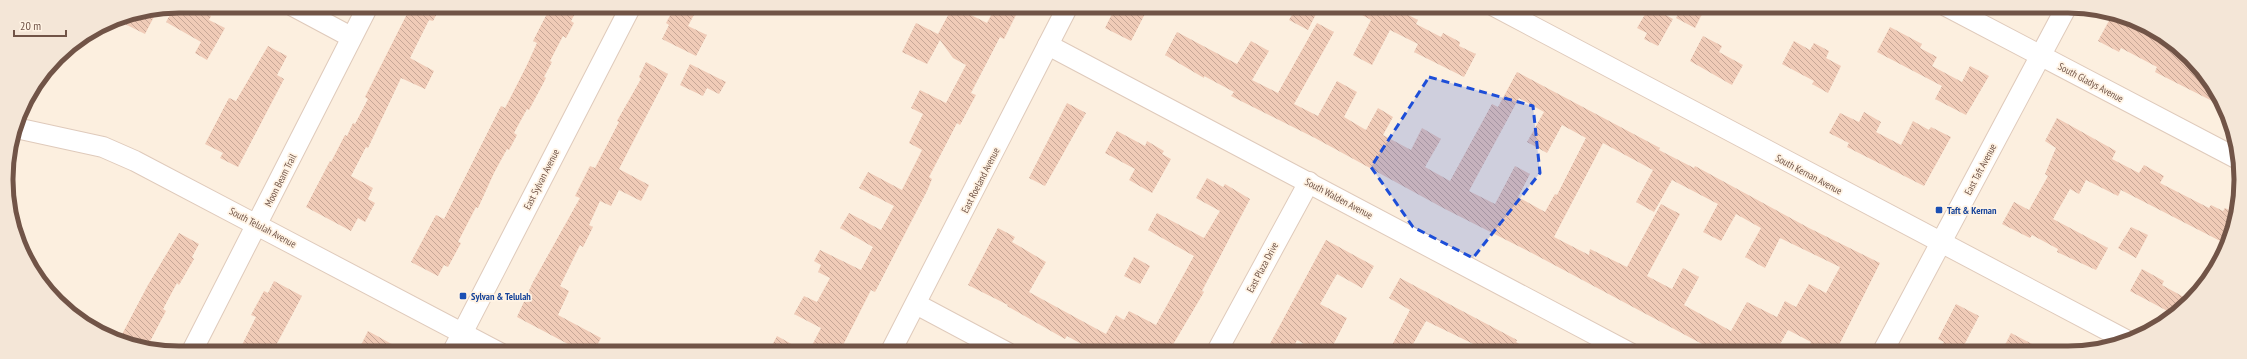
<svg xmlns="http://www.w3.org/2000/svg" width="2247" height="359" font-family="'PT Sans Narrow',sans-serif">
  <defs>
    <pattern id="building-back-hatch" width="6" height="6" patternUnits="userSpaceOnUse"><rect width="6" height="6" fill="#f0cbb7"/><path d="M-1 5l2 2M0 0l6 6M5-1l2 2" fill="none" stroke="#c7a797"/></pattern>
  </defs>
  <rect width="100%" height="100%" fill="#fcefdf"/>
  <g fill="url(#building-back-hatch)" fill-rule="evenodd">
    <path d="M180,6H185L194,11L196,7L211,16L209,20L225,28L207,60L195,53L201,42L166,22L174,7Z"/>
    <path d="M400,6H441L433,21L429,20L410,58L434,71L425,89L401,78L368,148L366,147L351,176L373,188L368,199L375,203L365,222L358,218L351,231L306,207L330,161L331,162L345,135L347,136L353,123L355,124L368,99L365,97L409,10Z"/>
    <path d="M551,6H579L571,21L574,23L566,38L563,36L550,61L552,62L544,77L546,78L529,110L527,109L514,133L517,135L509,150L507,149L494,173L478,208L476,207L458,242L461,243L448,267L444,265L438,276L411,262L436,215L444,219L501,106L505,108L526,67L537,43L533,41Z"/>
    <path d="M675,6H686L696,11L688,26L707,35L696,56L662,39L669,25L666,23Z"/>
    <path d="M953,6L987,23L996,6H1009L1018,11L1004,39L1000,37L971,93L976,95L960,125L957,123L929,177L932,179L927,191L875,292L871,290L839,353H808L821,328L794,314L804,296L817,302L830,278L818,272L821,265L814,261L820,250L861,270L873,247L840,228L849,213L881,230L894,206L859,188L868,172L902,190L922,150L909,143L923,114L911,108L920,90L946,103L966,65L953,58L940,40L927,64L902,52L916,23L938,34Z"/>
    <path d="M1116,6H1149L1131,41L1105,28Z"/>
    <path d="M1297,6H1320L1308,30L1289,20Z"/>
    <path d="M1346,6H1391L1418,20L1416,24L1441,37L1443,33L1460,42L1459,46L1476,54L1464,77L1414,52L1418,44L1390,30L1372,65L1353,55L1371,20Z"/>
    <path d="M1650,6L1673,19L1658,46L1644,39L1647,33L1637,28Z"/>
    <path d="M1682,6H1706L1695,28L1676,18Z"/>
    <path d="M157,11L145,34L115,19Z"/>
    <path d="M2112,15L2127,19L2170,44L2198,65L2222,106L2155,72L2157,67L2121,48L2119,52L2098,41Z"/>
    <path d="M1317,23L1334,32L1294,104L1318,116L1337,81L1357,92L1344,117L1366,130L1378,108L1393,117L1383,135L1411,150L1422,128L1441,139L1425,167L1450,181L1492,104L1498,107L1517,72L1660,148L1659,150L1694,168L1695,166L1809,228L1880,263L1835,353H1805L1811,342L1788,330L1775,353H1719L1530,252L1445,209L1315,138L1231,96L1234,92L1204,76V78L1165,55L1177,32L1237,64L1251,41L1269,51L1252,80L1278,93ZM1519,98L1544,112L1527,142L1547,153L1562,125L1586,138L1557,195L1555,194L1545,212L1518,197L1530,174L1515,166L1495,204L1469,191ZM1603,143L1653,170L1636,202L1654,212L1672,180L1718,204L1703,232L1721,241L1736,214L1761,228L1745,257L1765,268L1780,238L1840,267L1826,293L1809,284L1796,307L1785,301L1777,317L1747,302L1731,331L1684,305L1699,277L1683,268L1672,289L1647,276L1680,214L1661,204L1627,267L1590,249L1589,255L1554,237Z"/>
    <path d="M1890,27L1922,44L1920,48L1937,57L1932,66L1962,82L1970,66L1989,76L1966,115L1935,99L1942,86L1877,52Z"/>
    <path d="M1703,36L1722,46L1719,52L1743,65L1732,85L1690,61Z"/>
    <path d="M1794,41L1810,50L1814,43L1829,51L1826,58L1841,66L1828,93L1812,84L1814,81L1782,64Z"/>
    <path d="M268,46L287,56L277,75L284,79L238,167L220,158L223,153L205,144L229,98L236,101Z"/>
    <path d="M646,62L668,74L619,169L649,185L641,201L619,190L611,206L600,201L589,225L593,227L583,247L580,245L560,286L569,291L558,315L601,338L593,353H585L517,317L533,282L580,198L575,196L590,166L595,168L619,122L617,121L641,79L639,77Z"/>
    <path d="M690,64L726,82L719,94L707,88L703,96L680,85Z"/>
    <path d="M1067,103L1086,113L1045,186L1029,178Z"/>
    <path d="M1864,112L1881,122L1876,132L1901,145L1913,121L1929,130L1931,127L1951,137L1924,186L1847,147L1849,143L1829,133L1840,113L1859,122Z"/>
    <path d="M2057,118L2116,151L2112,159L2139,173L2144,165L2164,176L2160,183L2209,208L2211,205L2223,211L2225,208L2235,213L2228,245L2121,190L2118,196L2086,180L2079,194L2070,189L2053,219L2108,248L2096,270L2057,252L2058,249L2032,235L2030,238L2002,224L2014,202L2029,210L2048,176L2045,174L2056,148L2045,141Z"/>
    <path d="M1117,131L1145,146L1147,141L1164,151L1162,154L1171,159L1152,193L1129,180L1135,169L1105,153Z"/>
    <path d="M1207,178L1223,187L1225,184L1250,199L1202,291L1204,292L1168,353H1098L1067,336L1065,339L1007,306L1008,305L968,285L998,228L1015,237L1012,242L1046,262L1029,292L1106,334L1116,315L1124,320L1129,311L1156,325L1194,256L1148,230L1157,213L1204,238L1220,211L1196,198Z"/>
    <path d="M2131,227L2148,235L2136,258L2118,248Z"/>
    <path d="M179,233L199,244L192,257L194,259L179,285L177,283L163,309L166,311L147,347L119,340L148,285Z"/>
    <path d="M1326,240L1374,266L1362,288L1337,274L1320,304L1347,318L1329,353H1321L1297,340L1291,353H1265Z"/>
    <path d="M1134,257L1150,266L1140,284L1124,276Z"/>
    <path d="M2142,269L2164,281L2162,285L2191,301L2173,314L2130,291Z"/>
    <path d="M1400,278L1517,340L1516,342L1534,353H1492L1426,321L1408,353H1388L1410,310L1389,298Z"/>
    <path d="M274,281L302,296L272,353H238L256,317L251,315L264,291L268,293Z"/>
    <path d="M1956,304L1979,316L1960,353H1938L1944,342L1938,339Z"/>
    <path d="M368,331L408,353H357Z"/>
    <path d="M2011,333L2049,353H2001Z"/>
    <path d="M777,336L808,353H768Z"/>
  </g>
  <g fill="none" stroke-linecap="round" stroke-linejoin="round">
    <defs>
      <g id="minor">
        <path d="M293,6L351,37"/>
        <path d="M1494,6L2126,340"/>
        <path d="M1946,6L2236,158"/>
        <path d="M1048,45L1630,353"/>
        <path d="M16,128L103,147L135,161L500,353"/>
        <path d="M916,304L1008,353"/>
        <path d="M191,353L368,6"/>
        <path d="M452,353L631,6"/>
        <path d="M890,353L1068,6"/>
        <path d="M1216,353L1309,182"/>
        <path d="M1882,353L2067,6"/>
      </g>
    </defs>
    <use href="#minor" stroke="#dfcabb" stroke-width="22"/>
    <use href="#minor" stroke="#fff" stroke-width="20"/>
  </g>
  <path fill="#1d4ed8" fill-opacity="0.2" stroke="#1d4ed8" stroke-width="3" stroke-dasharray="8 5" stroke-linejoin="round" d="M1429,77L1533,106L1540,173L1473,258L1413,227L1371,167Z"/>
  <g fill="#1a4fb4" stroke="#fff3e4" stroke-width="1.5">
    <rect x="1935" y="206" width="8" height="8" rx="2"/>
    <rect x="459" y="292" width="8" height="8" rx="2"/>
  </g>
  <g text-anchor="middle" stroke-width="3.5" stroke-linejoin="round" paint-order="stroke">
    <g font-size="10" fill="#715447" stroke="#fff3e4">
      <text transform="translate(2091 82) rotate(28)" y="4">South Gladys Avenue</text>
      <text transform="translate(1980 169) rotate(-62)" y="4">East Taft Avenue</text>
      <text transform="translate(1809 174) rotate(28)" y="4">South Kernan Avenue</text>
      <text transform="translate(541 179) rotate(-63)" y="4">East Sylvan Avenue</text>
      <text transform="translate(280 180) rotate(-63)" y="4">Moon Beam Trail</text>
      <text transform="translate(980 180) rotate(-63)" y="4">East Roeland Avenue</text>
      <text transform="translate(1339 198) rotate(28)" y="4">South Walden Avenue</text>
      <text transform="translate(263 227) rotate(28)" y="4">South Telulah Avenue</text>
      <text transform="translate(1262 267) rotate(-62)" y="4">East Plaza Drive</text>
    </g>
    <g font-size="10" font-weight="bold" fill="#164399" stroke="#fff3e4" text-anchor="start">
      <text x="1947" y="214">Taft &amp; Kernan</text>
      <text x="471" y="300">Sylvan &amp; Telulah</text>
    </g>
  </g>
  <path d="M0 0H2247V359H0ZM179 13H2068A166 166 0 0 1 2234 179V180A166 166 0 0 1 2068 346H179A166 166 0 0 1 13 180V179A166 166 0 0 1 179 13Z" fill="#f4e6d7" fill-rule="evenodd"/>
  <path fill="none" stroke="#715447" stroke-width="5" d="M179 13H2068A166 166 0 0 1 2234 179V180A166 166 0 0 1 2068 346H179A166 166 0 0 1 13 180V179A166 166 0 0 1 179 13Z"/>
  <path d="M14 30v6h52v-6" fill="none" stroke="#715447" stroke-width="2"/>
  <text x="20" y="30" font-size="12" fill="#715447" stroke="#fff3e4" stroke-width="3" paint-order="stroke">20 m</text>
</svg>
